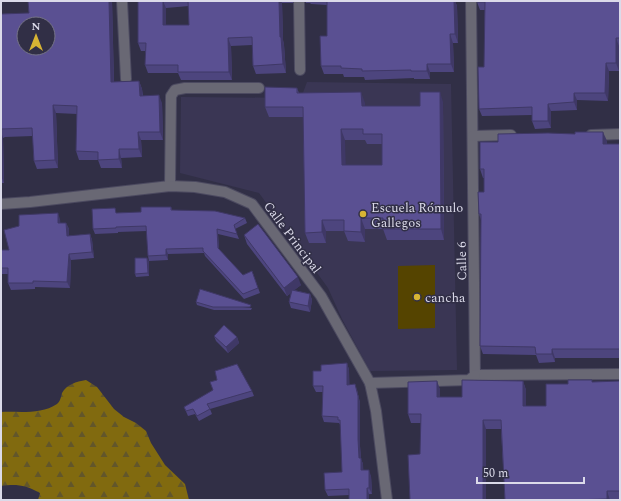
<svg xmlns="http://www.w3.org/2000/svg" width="621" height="501" font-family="Spectral,serif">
  <defs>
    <pattern id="forest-firs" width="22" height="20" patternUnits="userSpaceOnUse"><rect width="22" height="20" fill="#816a0f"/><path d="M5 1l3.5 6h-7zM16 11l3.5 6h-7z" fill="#62562a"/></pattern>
  </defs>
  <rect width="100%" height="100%" fill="#312f46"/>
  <path fill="#3a3654" d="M307,82L451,84L457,370L370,371L342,319L328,288L259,193L180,173L181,97L301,98Z"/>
  <path fill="url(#forest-firs)" d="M86,380L97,387L114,409L124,417L136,423L146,431L151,443L165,465L185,484L189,500H38L40,493C25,485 17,484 1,486V412C19,411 41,415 57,404C60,402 61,397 62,393C67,384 76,382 86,380Z"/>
  <path fill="#540" d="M435,265V328L398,329V266Z"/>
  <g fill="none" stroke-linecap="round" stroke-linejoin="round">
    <defs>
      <g id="minor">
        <path d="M122,1L126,79"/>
        <path d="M299,1L300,70"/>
        <path d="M471,1L475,375L620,374"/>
        <path d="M591,135L620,134"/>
        <path d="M473,136L511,135"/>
        <path d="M170,186L171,96L175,90L185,88H259"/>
        <path d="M1,204L30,202L170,186L195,187L225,192L252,204L321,296L370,383L376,411L387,500"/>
        <path d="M370,383L469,380L475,375"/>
      </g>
    </defs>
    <use href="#minor" stroke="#4c4a60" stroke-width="12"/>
    <use href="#minor" stroke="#696874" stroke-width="10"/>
  </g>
  <g fill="#4d457e" fill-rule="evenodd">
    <path d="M28,1H112L114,82L139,81L142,89L143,96L162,103L163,140H141L142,157L121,158L122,168H101L98,160H79L76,151L77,114L56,113L58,168L37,169L34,161L33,136L5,137L3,138L4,183H1V13V14L29,13Z"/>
    <path d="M138,1H293V3H282L283,40L284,45L286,73L256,74L253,66L252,45L231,46L232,80H181L178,73H148L145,65V51H141L138,43ZM189,6V25H166V8Z"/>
    <path d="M305,1H455L457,6L458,43H453L454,72H430V79H414V78L365,80L364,77H344L343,74H324L321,66L327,36V5L311,4L310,3H306Z"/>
    <path d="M620,1V46H619V71H609L608,101L577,100V110L551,111V128L535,129L532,121V115L482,116L479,109L484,67L485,10H480L477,2Z"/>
    <path d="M297,88L299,93L365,103V106H420L443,102L444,240H387L383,229H365V242L348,241L344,231H326V243H309L305,233L303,117H269L265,107ZM345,140H365L367,144H382V165H345Z"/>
    <path d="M607,141V144H620V358H555V362L539,363L536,355L483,354L480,346L481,220L479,214L484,192V178H483L480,169Z"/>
    <path d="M171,207L172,210L245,218L247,223L235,229L239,239L218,234L219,250L243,275L252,271L260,293L244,299L205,256L204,253L168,254V260L149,261L148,256L147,231L118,232V233L95,234L93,229L117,213L141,212Z"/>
    <path d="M60,219V223H66L69,229V236L90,234L92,240L94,258L71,260L70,288L35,287V289L11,290L8,283V274H1V250H9L19,226Z"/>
    <path d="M244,235L301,285L294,290L310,294L312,300L310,312L291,308L289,302L291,293L287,296L247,244Z"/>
    <path d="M149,261V276L136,277L135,274Z"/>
    <path d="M196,302L252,308L251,310H214L197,305Z"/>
    <path d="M214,336L237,337L239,343L228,353L216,341Z"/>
    <path d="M347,363L349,370V385L357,390L360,403V446L361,459L363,464V470L371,476L372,494L328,496L325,490L342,472L341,426L339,423L324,422L322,416L323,392H316L313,386L321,371Z"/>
    <path d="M592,380V382L620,381V500H505L501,429H486V500L420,454L421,423H411L408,414L437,381L440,390V397H462L523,381L526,390V406H546L568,384Z"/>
    <path d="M252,391L254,396L210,409L212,414L199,421L195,414L188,416L184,407Z"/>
  </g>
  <g fill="#3f3866">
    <path d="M109,1H112L114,90L111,82Z"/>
    <path d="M163,1L166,8V34L163,25Z"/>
    <path d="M279,1H281L282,3L283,40L284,45L286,73L283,64L280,37Z"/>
    <path d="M453,1H455L457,6L458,43L455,34Z"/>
    <path d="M450,34L453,43L454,72L451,64Z"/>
    <path d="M228,38L231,46L232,80L229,72Z"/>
    <path d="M616,38L619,46V71L616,63Z"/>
    <path d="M606,63L609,71L608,101L605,93Z"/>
    <path d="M427,64L430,72V79L427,71Z"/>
    <path d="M139,81L142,89L143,104L140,96Z"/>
    <path d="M361,92L365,103L366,116L362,106Z"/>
    <path d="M440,92L443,102L444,240L441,229Z"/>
    <path d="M574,93L577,100V110L574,102Z"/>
    <path d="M159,95L162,103L163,140L160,132Z"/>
    <path d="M548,104L551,111V128L548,121Z"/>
    <path d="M53,105L56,113L58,168L55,160Z"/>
    <path d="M341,129L345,140L346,175L342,165Z"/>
    <path d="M1,132L3,138L4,183L1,176Z"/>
    <path d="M138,132L141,140L142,157L139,149Z"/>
    <path d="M603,132L607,141L606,153L603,144Z"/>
    <path d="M119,149L121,158L122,168L119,159Z"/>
    <path d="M58,213L60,219L61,229L58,223Z"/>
    <path d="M361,218L365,229V242L361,232Z"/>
    <path d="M322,220L326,231V243L322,232Z"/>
    <path d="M66,223L69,229V243L67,236Z"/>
    <path d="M217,229L218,234L219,253L218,248Z"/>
    <path d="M90,234L92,240L94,258L92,252Z"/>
    <path d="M166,249L168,254V260L166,255Z"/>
    <path d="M69,254L71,260L70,288L67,282Z"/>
    <path d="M147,258L149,261V276L148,273Z"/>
    <path d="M298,277L301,285L287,296L284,288Z"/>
    <path d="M310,294L312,300L310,312L308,306Z"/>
    <path d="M237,337L239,343L228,353L226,347Z"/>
    <path d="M552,349L555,358V362L552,354Z"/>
    <path d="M347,363L349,370L350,392L347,385Z"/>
    <path d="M437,381L440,390V406L437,397Z"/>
    <path d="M523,381L526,390V415L523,406Z"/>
    <path d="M355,384L357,390L360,403V446L361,459L363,464L364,477L361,470L359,458L358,439Z"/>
    <path d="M483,420L486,429V500H483Z"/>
    <path d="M369,470L371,476L372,494L369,488Z"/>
    <path d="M367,488L369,494V500H367Z"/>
    <path d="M607,491L610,500H607Z"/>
  </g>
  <g fill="#5a5092" stroke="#3f3866" fill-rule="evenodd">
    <path d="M28,1H109L111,82L139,81L140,96L159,95L160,132H138L139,149H119V159L98,160V152L76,151L77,106L53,105L55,160L34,161L32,128L1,129V14L29,13ZM24,24H48V48H24Z"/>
    <path d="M138,1H163V25H189L188,1H279L280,37H281L283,64L253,66L252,37L228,38L229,72H178V65H145L146,43H138Z"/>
    <path d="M327,1H454L455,34H450L451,64H427V71H411V70L362,71V69L341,68V66H321L320,36H327Z"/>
    <path d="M477,1H620V38H616V63H606L605,93H574V102L548,104V121H532V107L479,109L478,67H484L485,2H477Z"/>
    <path d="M265,87L297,88V93L361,92L362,106H420V92H440L441,229H383V218H361V232L344,231V220H322V232L305,233L303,107H265ZM341,129H363V134H382V165H342Z"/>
    <path d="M575,132H603V144H620V349H552V354H536L535,347L480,346L481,214H479L478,192H484V169H480V142H498V134L548,133L575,134Z"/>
    <path d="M141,207H171V210L215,211L245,218L234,225L237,234L217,229L218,248L243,275L252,271L258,288L243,294L203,251V248L166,249V255L148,256L146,226L116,227V228L93,229L92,209L115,208L116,213L141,212Z"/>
    <path d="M58,213V223H66L67,236L90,234L92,252L69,254L67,282L33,281V283H8V268H1V250H9L4,230L19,226V215Z"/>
    <path d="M258,224L298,277L284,288L244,235Z"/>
    <path d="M135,258H147L148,273L135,274Z"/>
    <path d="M200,289L251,305L250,307H213L196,302Z"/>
    <path d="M292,290L310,294L308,306L289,302Z"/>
    <path d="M224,325L237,337L226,347L214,336Z"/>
    <path d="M347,363V385L355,384L358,396V439L359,458H361V470H369V488H367V500H349V489L325,490L324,473L342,472L340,420H338V417L322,416L323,386H313V371H321V365Z"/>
    <path d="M237,364L252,391L207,404L210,409L197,416L193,409L186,411L184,407L213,390L210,382L217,380L215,371Z"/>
    <path d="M462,380L523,381V406H546V384H568V380H592V382L620,381V491H607V499L570,500H505L501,420H483V500H410L408,455L420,454L421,414H408V382L437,381V397H462Z"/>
  </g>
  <g fill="#d7b434" stroke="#312f46" stroke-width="1.5">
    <circle cx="363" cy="214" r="4"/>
    <circle cx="417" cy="297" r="4"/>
  </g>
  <g text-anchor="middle" stroke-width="3" stroke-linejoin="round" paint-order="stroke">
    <g font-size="13" fill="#dbdae9" stroke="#312f46" text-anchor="start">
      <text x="371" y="212">Escuela Rómulo<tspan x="371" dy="15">Gallegos</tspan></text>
      <text x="425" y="302">cancha</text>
    </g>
    <g font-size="13" fill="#dbdae9" stroke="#312f46">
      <text transform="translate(293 237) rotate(53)" y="5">Calle Principal</text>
      <text transform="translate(461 261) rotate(-91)" y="5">Calle 6</text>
    </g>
  </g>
  <rect width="621" height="501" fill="none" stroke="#dbdae9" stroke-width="4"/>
  <g transform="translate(36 36)"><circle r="19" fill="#312f46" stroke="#757387"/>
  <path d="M0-3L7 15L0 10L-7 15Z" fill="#d7b434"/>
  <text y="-6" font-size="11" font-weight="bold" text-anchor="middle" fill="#dbdae9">N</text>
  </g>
  <path d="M477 477v6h107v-6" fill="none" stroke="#dbdae9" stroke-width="2"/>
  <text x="483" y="477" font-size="12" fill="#dbdae9" stroke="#312f46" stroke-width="3" paint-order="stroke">50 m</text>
</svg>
